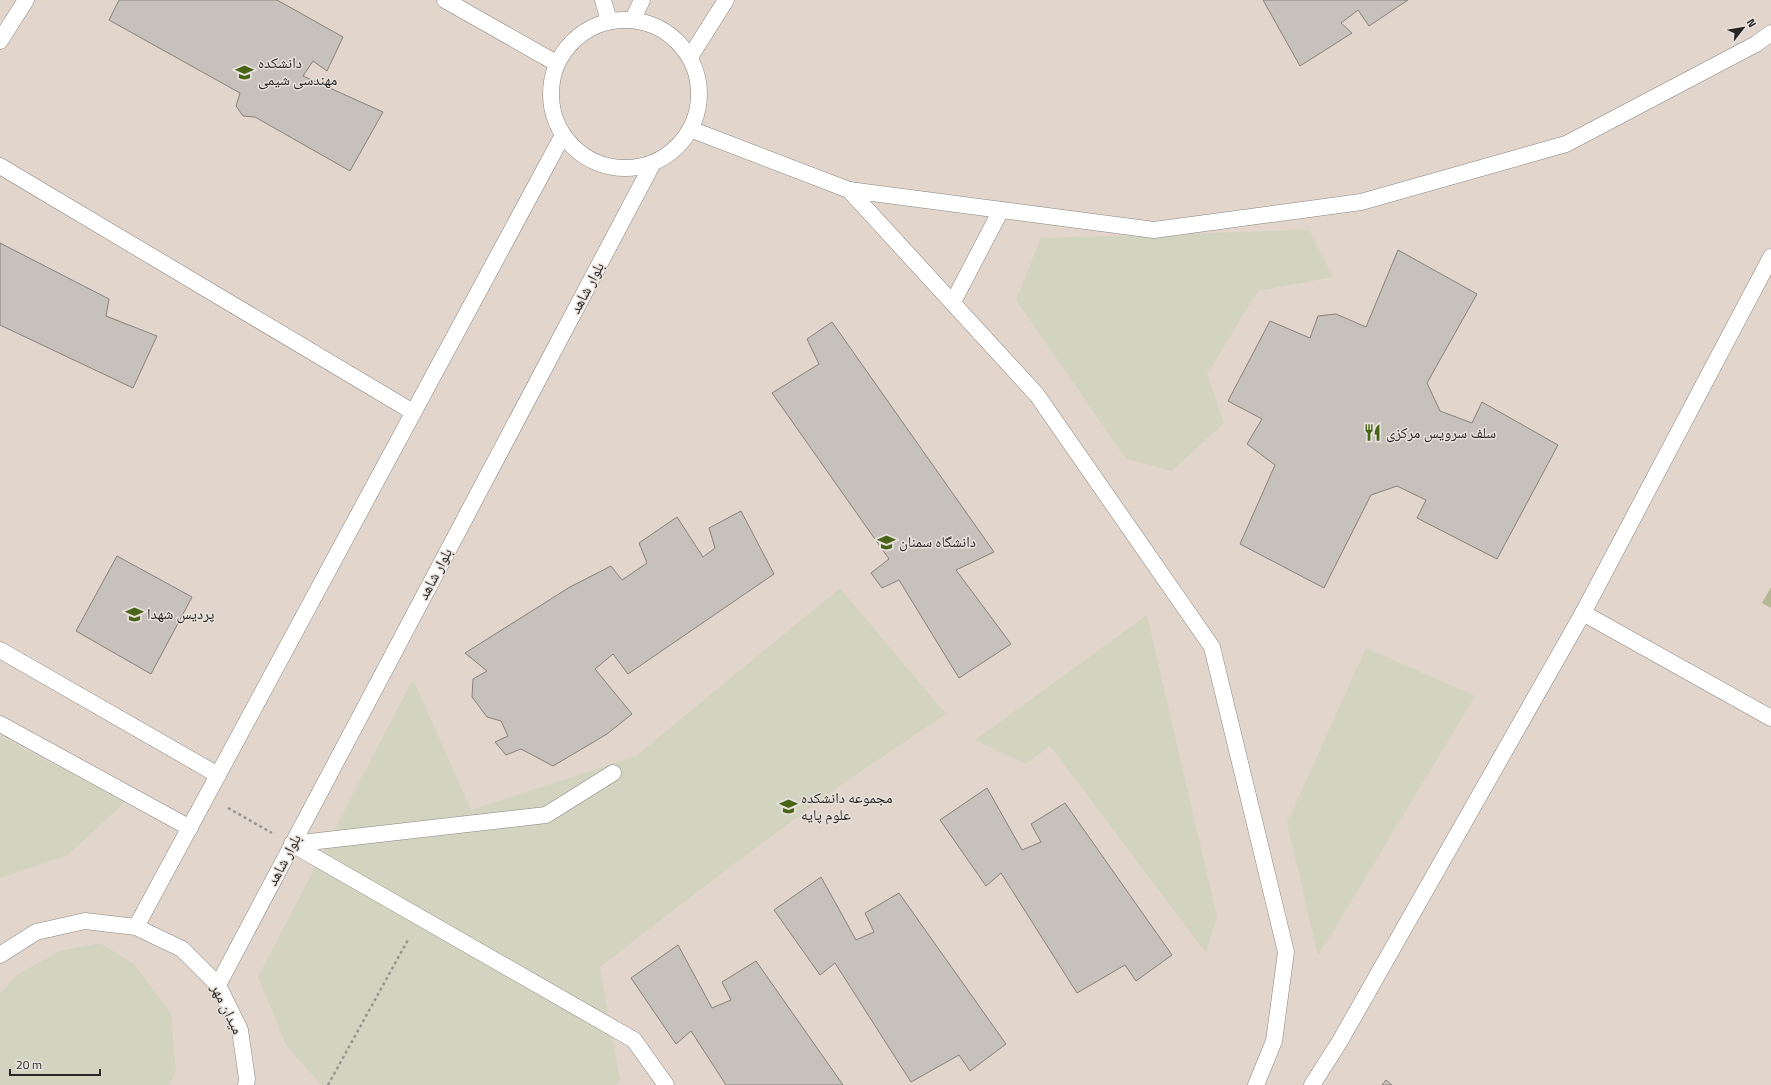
<svg xmlns="http://www.w3.org/2000/svg" width="1771" height="1085" font-family="'Titillium Web','Noto Naskh Arabic',sans-serif">
  <rect width="100%" height="100%" fill="#e8e2dd"/>
  <rect fill="#e2d6cc" x="0" y="0" width="1771" height="1085"/>
  <g fill="#d2d4bf">
    <path d="M1309,230L1333,277L1258,291L1207,374L1224,423L1172,471L1126,459L1016,300L1041,238Z"/>
    <path d="M840,588L946,714L845,782L727,869L600,967L620,1080L616,1085H321L286,1045L258,977L413,679L471,810L636,756Z"/>
    <path d="M1147,615L1217,917L1206,953L1050,746L1026,764L975,740Z"/>
    <path d="M1366,648L1475,696L1318,956L1287,823Z"/>
    <path d="M0,736L125,802L68,855L0,878Z"/>
    <path d="M100,943L134,964L171,1014L176,1071L170,1085H0V993L17,975L59,951Z"/>
  </g>
  <path fill="#b5b896" d="M1771,587V608L1762,603Z"/>
  <g fill="#c7c1bc" stroke="#87817c">
    <path d="M119,0H277L343,37L327,71L313,61L303,76L383,112L350,171L255,117L243,116L236,106L240,93L109,20Z"/>
    <path d="M1263,0H1408L1369,26L1358,10L1341,23L1352,33L1300,66Z"/>
    <path d="M0,243L109,299L106,316L157,336L133,388L0,325Z"/>
    <path d="M1398,250L1477,294L1427,383L1440,411L1472,423L1482,402L1558,445L1497,559L1417,518L1426,500L1397,486L1371,495L1324,588L1240,544L1275,465L1247,444L1262,419L1228,401L1270,321L1310,338L1318,316L1336,314L1366,327Z"/>
    <path d="M832,322L994,552L956,570L1011,644L959,678L899,580L882,588L871,573L889,559L772,393L819,364L807,339Z"/>
    <path d="M741,511L774,574L628,674L613,654L595,669L632,714L607,734L553,766L521,749L506,755L495,742L508,736L501,721L487,717L472,697L473,679L487,671L465,653L570,587L611,566L622,580L647,563L639,543L677,517L703,557L715,548L709,528Z"/>
    <path d="M117,556L192,597L151,674L76,631Z"/>
    <path d="M987,788L1022,850L1041,842L1031,824L1065,803L1172,955L1136,981L1125,965L1077,993L1001,873L986,886L940,820Z"/>
    <path d="M821,877L856,940L874,932L865,913L899,893L1006,1044L970,1071L959,1055L911,1082L835,963L820,975L774,910Z"/>
    <path d="M678,945L712,1008L731,1000L722,982L756,961L843,1085H726L691,1031L676,1044L631,978Z"/>
    <path d="M1386,1080L1392,1085H1382Z"/>
  </g>
  <g fill="none" stroke-linecap="round" stroke-linejoin="round">
    <defs>
      <g id="service">
        <path d="M445,0L556,63"/>
        <path d="M603,0L609,21"/>
        <path d="M633,19L642,0"/>
        <circle cx="625" cy="94" r="74"/>
        <path d="M0,41L26,0"/>
        <path d="M690,57L726,0"/>
        <path d="M690,129L849,190L1037,395L1212,647L1286,952L1274,1041L1256,1085"/>
        <path d="M0,166L413,412"/>
        <path d="M849,190L1154,230L1361,202L1566,144L1756,44L1771,33"/>
        <path d="M953,302L1001,210"/>
        <path d="M1583,613L1771,718"/>
        <path d="M0,650L218,775"/>
        <path d="M0,724L190,828"/>
        <path d="M292,844L634,1040L666,1085"/>
        <path d="M292,844L546,815L613,773"/>
        <path d="M136,927L563,135"/>
        <path d="M0,955L36,932L85,921L136,927L182,949L218,985L240,1030L247,1079L246,1085"/>
        <path d="M218,985L653,163"/>
        <path d="M1312,1085L1340,1041L1583,613L1771,257"/>
      </g>
    </defs>
    <use href="#service" stroke="#89847f" stroke-width="17"/>
    <g stroke="#999491" stroke-width="2.5" stroke-dasharray="3 3" stroke-linecap="butt">
      <path d="M228,808L272,833"/>
      <path d="M328,1085L409,938"/>
    </g>
    <use href="#service" stroke="#fff" stroke-width="16"/>
  </g>
  <defs>
    <symbol id="university-bare" viewBox="-9 -9 18 18"><path d="M0-5L7-2L0 1L-7-2ZM-4 1L0 2.5L4 1V4Q0 6-4 4Z" fill="#476417" stroke="#e8e2dd" stroke-width="2.5" paint-order="stroke"/></symbol>
    <symbol id="restaurant-bare" viewBox="-9 -9 18 18"><path d="M-5-6h1v4h1v-4h1v4h1v-4h1v5L-1.5 .5V6h-2V.5L-5-1ZM5-6V6H3V1.5H1.5Q1.5-4 5-6Z" fill="#476417" stroke="#e8e2dd" stroke-width="2.5" paint-order="stroke"/></symbol>
  </defs>
  <g fill-rule="evenodd">
    <use href="#university-bare" x="232" y="60" width="25" height="25"/>
    <use href="#restaurant-bare" x="1360" y="420" width="25" height="25"/>
    <use href="#university-bare" x="874" y="530" width="25" height="25"/>
    <use href="#university-bare" x="122" y="602" width="25" height="25"/>
    <use href="#university-bare" x="776" y="794" width="25" height="25"/>
  </g>
  <g text-anchor="middle" stroke-width="3" stroke-linejoin="round" paint-order="stroke">
    <g font-size="15" fill="#292725" stroke="#e8e2dd" text-anchor="start">
      <text x="258" y="68">دانشکده<tspan x="258" dy="17">مهندسی شیمی</tspan></text>
      <text x="1386" y="438">سلف سرویس مرکزی</text>
      <text x="899" y="547">دانشگاه سمنان</text>
      <text x="147" y="619">پردیس شهدا</text>
      <text x="801" y="803">مجموعه دانشکده<tspan x="801" dy="17">علوم پایه</tspan></text>
    </g>
    <g font-size="15" fill="#292725" stroke="#e8e2dd">
      <text transform="translate(587 288) rotate(-62)" y="5">بلوار شاهد</text>
      <text transform="translate(435 574) rotate(-62)" y="5">بلوار شاهد</text>
      <text transform="translate(284 860) rotate(-62)" y="5">بلوار شاهد</text>
      <text transform="translate(227 1009) rotate(64)" y="5">میدان مهر</text>
    </g>
  </g>
  <g transform="translate(1743 28) rotate(59)" stroke="#e8e2dd" stroke-width="3" paint-order="stroke">
  <path d="M0-3L7 15L0 10L-7 15Z" fill="#292725"/>
  <text y="-6" font-size="11" font-weight="bold" text-anchor="middle" fill="#292725">N</text>
  </g>
  <path d="M10 1069v6h90v-6" fill="none" stroke="#292725" stroke-width="2"/>
  <text x="16" y="1069" font-size="12" fill="#292725" stroke="#e8e2dd" stroke-width="3" paint-order="stroke">20 m</text>
</svg>
